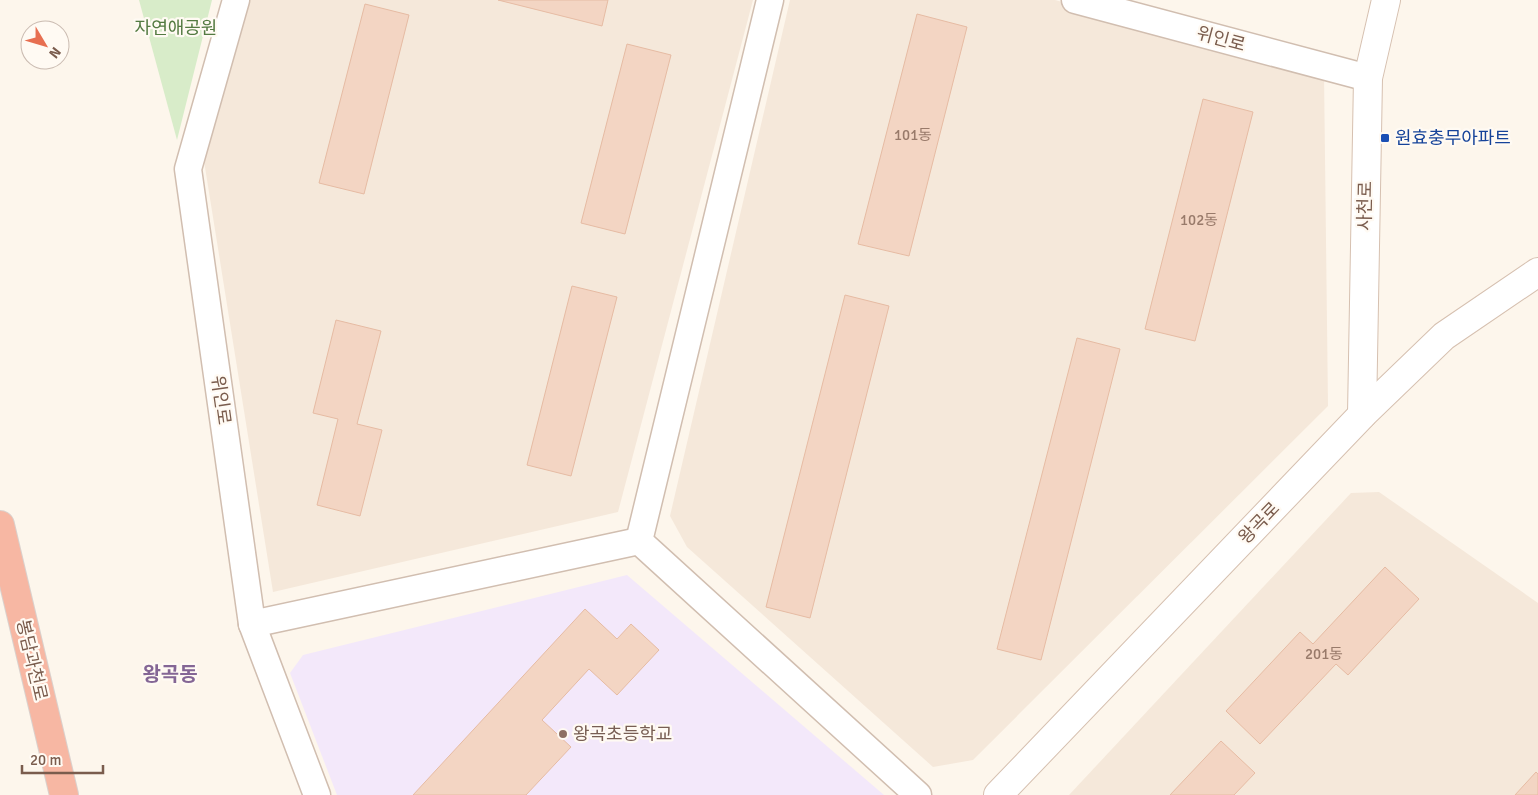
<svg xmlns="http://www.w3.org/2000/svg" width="1538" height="795" font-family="Signika,'Noto Sans KR',sans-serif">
  <rect width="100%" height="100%" fill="#fdf6ec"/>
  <g fill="#f5e8da">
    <path d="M249,0H753L618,512L273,592L204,161Z"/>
    <path d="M790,0H1055L1324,74L1328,406L973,760L933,767L687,547L670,516Z"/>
    <path d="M1379,492L1538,603V795H1069L1351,493Z"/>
  </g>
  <path fill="#f3e8fa" d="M627,575L884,795H337L290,673L303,655Z"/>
  <path fill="#d8ecc9" d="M139,0H212L177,140Z"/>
  <g fill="#f3d5c3" stroke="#e6bba3">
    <path d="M498,0H608L602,26Z"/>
    <path d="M365,4L409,15L364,194L319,183Z"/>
    <path d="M917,14L967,27L909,256L858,244Z"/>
    <path d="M627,44L671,55L625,234L581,223Z"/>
    <path d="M1203,99L1253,112L1195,341L1145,329Z"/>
    <path d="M572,286L617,297L571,476L527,465Z"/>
    <path d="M845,295L889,306L810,618L766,607Z"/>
    <path d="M336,320L381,331L357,424L382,430L360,516L317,505L338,419L313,413Z"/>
    <path d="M1077,338L1120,349L1041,660L997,649Z"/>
    <path d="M1385,567L1419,599L1348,675L1336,664L1260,744L1226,711L1300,632L1313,644Z"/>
    <path d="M585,609L617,639L631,624L659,650L617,695L589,669L542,720L571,747L526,795H413Z"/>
    <path d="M1221,741L1255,773L1234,795H1170Z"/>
    <path d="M1536,772L1538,774V795H1515Z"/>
  </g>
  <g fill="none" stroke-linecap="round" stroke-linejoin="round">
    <defs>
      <g id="street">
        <path d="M236,0L188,169L252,624L317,795"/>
        <path d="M770,0L639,541L918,795"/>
        <path d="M1075,0L1368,78"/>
        <path d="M252,624L639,541"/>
      </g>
      <g id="secondary">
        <path d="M1362,415L1368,78L1386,0"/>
        <path d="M998,795L1362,415L1444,336L1538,272"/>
      </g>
      <path id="highway" d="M0,525L64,795"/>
    </defs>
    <use href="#street" stroke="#d1beb0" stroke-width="29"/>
    <use href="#secondary" stroke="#d6c0b0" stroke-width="30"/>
    <use href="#highway" stroke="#dad1cd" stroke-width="30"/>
    <use href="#street" stroke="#fff" stroke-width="26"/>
    <use href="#secondary" stroke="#fff" stroke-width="28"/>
    <use href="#highway" stroke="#f7b7a3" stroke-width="28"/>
  </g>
  <rect fill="#1a4fb4" stroke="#fffaf3" stroke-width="2" x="1380" y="133" width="10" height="10" rx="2.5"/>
  <circle fill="#8d6e63" stroke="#fffaf3" stroke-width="2" cx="563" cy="734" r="5"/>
  <g text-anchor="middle" stroke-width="4.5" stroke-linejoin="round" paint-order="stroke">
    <g font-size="15" fill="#987a6a">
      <text x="913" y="140">101동</text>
      <text x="1199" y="225">102동</text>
      <text x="1324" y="659">201동</text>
    </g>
    <g font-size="18" fill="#537a41" stroke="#fffaf3">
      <text x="176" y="34">자연애공원</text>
    </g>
    <g font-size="18" fill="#7a5c4d" stroke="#fffaf3">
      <text transform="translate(1221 39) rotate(15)" y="6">위인로</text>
      <text transform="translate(1365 206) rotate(-89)" y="6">사천로</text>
      <text transform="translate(221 400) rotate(82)" y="6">위인로</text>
      <text transform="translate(1259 523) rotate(-46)" y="6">왕곡로</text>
      <text transform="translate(32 660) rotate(77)" y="6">봉담과천로</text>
    </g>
    <g font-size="18" fill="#164399" stroke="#fffaf3" text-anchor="start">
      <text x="1395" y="144">원효충무아파트</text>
    </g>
    <g font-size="18" fill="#785e54" stroke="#fffaf3" text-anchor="start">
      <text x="573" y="740">왕곡초등학교</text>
    </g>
    <g font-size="20" font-weight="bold" fill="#846695" stroke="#fffaf3">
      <text x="170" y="681">왕곡동</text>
    </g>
  </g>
  <g transform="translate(45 45) rotate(128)"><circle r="24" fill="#fffaf3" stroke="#cabbb1"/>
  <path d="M0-4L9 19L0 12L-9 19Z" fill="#e76f51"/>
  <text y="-8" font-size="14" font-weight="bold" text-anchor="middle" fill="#7a5c4d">N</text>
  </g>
  <path d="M22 765v8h81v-8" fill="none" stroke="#7a5c4d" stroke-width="2.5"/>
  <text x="30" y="765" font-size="15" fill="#7a5c4d" stroke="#fffaf3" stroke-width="4" paint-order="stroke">20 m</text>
</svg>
